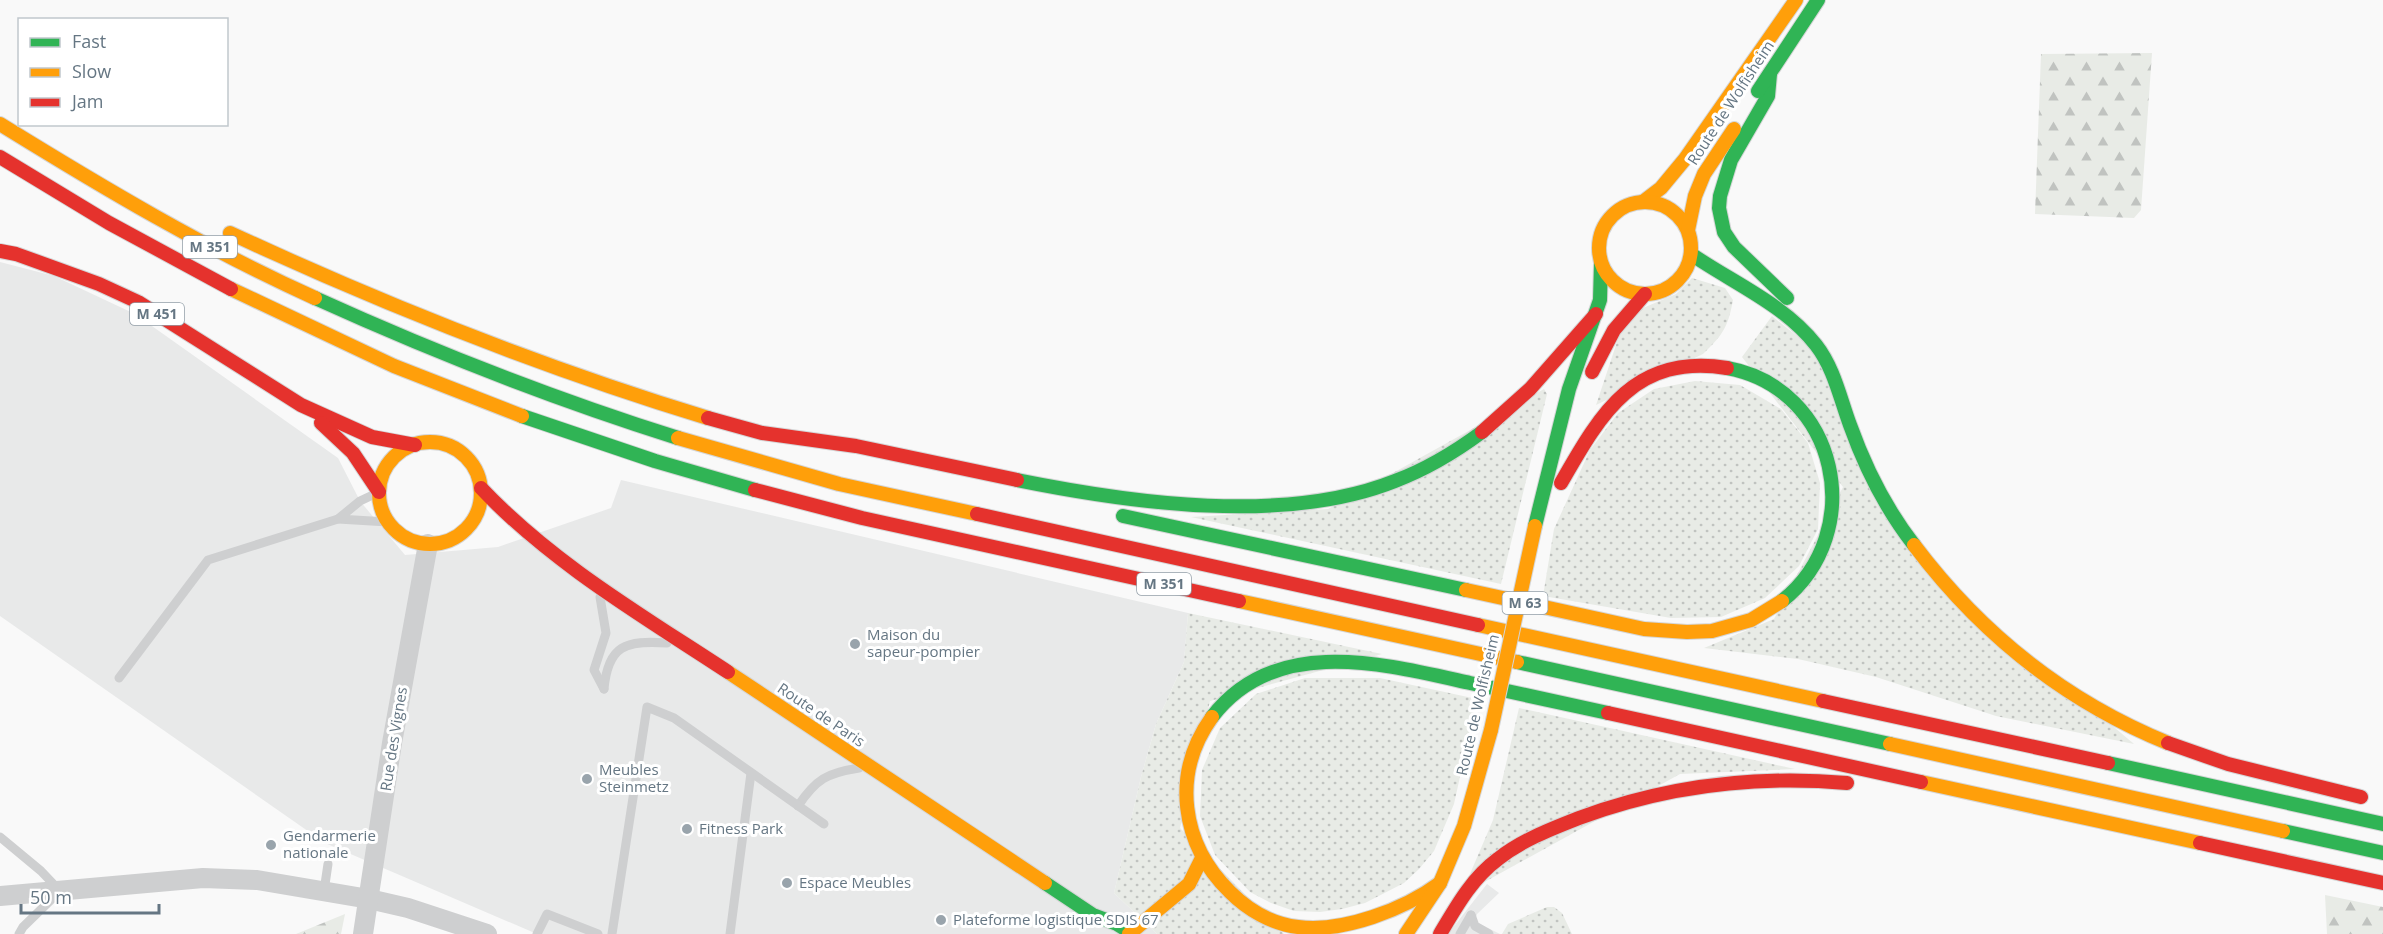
<svg xmlns="http://www.w3.org/2000/svg" width="2383" height="934" font-family="'Open Sans',sans-serif">
  <defs>
    <pattern id="grass-dots" width="8" height="8" patternUnits="userSpaceOnUse" patternTransform="scale(1.5)"><rect width="8" height="8" fill="#e8ebe6"/><path d="M2 2h.1M6 6h.1" fill="none" stroke="#c0c3c0" stroke-width="1.8" stroke-linecap="round"/></pattern>
    <pattern id="forest-firs" width="22" height="20" patternUnits="userSpaceOnUse" patternTransform="scale(1.5)"><rect width="22" height="20" fill="#e8ebe6"/><path d="M5 1l3.5 6h-7zM16 11l3.5 6h-7z" fill="#c0c3c0"/></pattern>
  </defs>
  <rect width="100%" height="100%" fill="#f9f9f9"/>
  <g fill="#e8e9e9">
    <path d="M0,262L54,276L135,314L338,458L360,501L405,555L498,547L611,508L621,480L1188,613L1184,662L1156,724L1141,777L1114,893L1157,934H537L325,843L0,616Z"/>
    <path d="M1487,884L1499,893L1477,914L1476,918L1478,923L1500,934H1448Z"/>
  </g>
  <g fill="url(#grass-dots)">
    <path d="M1692,278L1725,288L1733,300C1728,327 1723,335 1703,354L1596,405L1619,336L1643,308L1676,294Z"/>
    <path d="M1772,316L1812,348L1913,557L2134,744L1996,716L1876,677L1798,659L1704,648L1774,619L1843,487L1742,357Z"/>
    <path d="M1695,381L1740,385L1781,409L1808,443L1820,483L1818,529L1799,566L1765,598L1721,617L1671,618L1543,596L1554,529L1590,450L1618,413L1654,389Z"/>
    <path d="M1544,389L1547,394L1501,584L1191,517L1328,509Z"/>
    <path d="M1188,613L1382,654L1210,701L1180,828L1284,934H1157L1114,893L1141,777L1156,724L1184,662Z"/>
    <path d="M1305,678H1380L1477,699L1454,804L1434,851L1419,869L1404,883L1365,903L1342,909L1320,912L1294,911L1271,903L1250,892L1215,855L1200,816L1202,770L1220,728L1256,694Z"/>
    <path d="M1519,708L1795,769L1680,774L1461,895L1493,820Z"/>
    <path d="M1547,907H1554L1562,913L1572,934H1502L1508,924Z"/>
  </g>
  <g fill="url(#forest-firs)">
    <path d="M2152,53L2141,210L2134,218L2035,214L2041,54Z"/>
    <path d="M2325,895L2383,907V934H2327Z"/>
    <path d="M345,914L341,934H296Z"/>
  </g>
  <g fill="none" stroke-linecap="round" stroke-linejoin="round">
    <defs>
      <g id="fast">
        <path d="M1770,74L1768,96L1731,160L1720,196L1719,208L1724,232L1734,247L1787,298"/>
        <path d="M1758,91L1818,0"/>
        <path d="M1691,254C1733,283 1784,304 1816,345C1834,368 1840,398 1850,425C1865,467 1886,509 1914,545"/>
        <path d="M315,298C434,352 554,399 678,438"/>
        <path d="M1727,368C1838,388 1869,532 1782,601"/>
        <path d="M522,416L655,461L755,490"/>
        <path d="M1017,480C1131,503 1285,525 1395,481C1427,469 1455,452 1482,432"/>
        <path d="M1123,516L1466,590"/>
        <path d="M1535,526L1569,389L1600,300L1601,263"/>
        <path d="M1517,662L1890,744"/>
        <path d="M1212,717C1275,634 1385,664 1470,683C1516,693 1562,703 1608,713"/>
        <path d="M2108,763L2383,824"/>
        <path d="M2283,831L2383,853"/>
        <path d="M1045,883L1093,915L1117,924L1133,934"/>
      </g>
      <g id="slow">
        <path d="M0,124C102,187 206,249 315,298"/>
        <path d="M1644,201L1661,188L1685,159L1796,0"/>
        <circle cx="1645" cy="248" r="46"/>
        <path d="M1688,230L1695,196L1704,174L1734,129"/>
        <path d="M230,233C385,305 544,368 708,418"/>
        <path d="M231,289L394,366L522,416"/>
        <path d="M678,438L839,484L977,514"/>
        <circle cx="430" cy="493" r="51"/>
        <path d="M1914,545C1981,634 2065,701 2168,743"/>
        <path d="M1466,590L1644,629L1687,632L1712,631L1751,620L1782,601"/>
        <path d="M1239,601L1517,662"/>
        <path d="M1478,625L1823,701"/>
        <path d="M728,672L1045,883"/>
        <path d="M1212,717C1171,774 1181,844 1230,892C1248,910 1272,924 1298,927C1343,933 1405,909 1440,883"/>
        <path d="M1890,744L2283,831"/>
        <path d="M1921,782L2200,843"/>
        <path d="M1129,934L1189,884L1201,860"/>
        <path d="M1406,934L1440,883L1464,826L1491,730"/>
      </g>
      <g id="jam">
        <path d="M0,157L109,223L231,289"/>
        <path d="M0,251L16,254L99,284L138,302L301,405L372,437L415,445"/>
        <path d="M1592,372L1614,330L1645,294"/>
        <path d="M708,418L762,433L856,446L1017,480"/>
        <path d="M321,423L353,453L379,492"/>
        <path d="M1482,432L1530,389L1596,314"/>
        <path d="M1561,483C1600,415 1634,353 1727,368"/>
        <path d="M481,488C552,563 643,616 728,672"/>
        <path d="M755,490L862,518L1239,601"/>
        <path d="M977,514L1478,625"/>
        <path d="M1823,701L2108,763"/>
        <path d="M1608,713L1921,782"/>
        <path d="M2168,743L2228,764L2361,797"/>
        <path d="M2200,843L2383,883"/>
        <path d="M1440,934C1456,907 1472,878 1498,859C1522,840 1551,829 1579,818C1666,786 1755,775 1847,783"/>
      </g>
    </defs>
    <use href="#fast" stroke="#d5d6d7" stroke-width="16"/>
    <use href="#slow" stroke="#d5d6d7" stroke-width="16"/>
    <use href="#jam" stroke="#d5d6d7" stroke-width="16"/>
    <g stroke="#cecfd0" stroke-width="9">
      <path d="M377,493L360,501L338,519L388,522"/>
      <path d="M600,597L606,633L594,670L604,689"/>
      <path d="M119,678L208,560L338,519"/>
      <path d="M604,689C608,645 626,640 667,643"/>
      <path d="M798,806C816,779 827,773 859,768"/>
      <path d="M0,837L41,871L60,891L23,927L19,934"/>
      <path d="M324,891L328,864"/>
      <path d="M1471,915L1475,926L1489,934"/>
      <path d="M537,934L547,914L598,934"/>
      <path d="M612,934L647,707L674,718L824,824"/>
      <path d="M730,934L751,773"/>
      <path d="M1460,934L1471,915"/>
    </g>
    <g stroke="#cecfd0" stroke-width="20">
      <path d="M0,896L203,878L257,880L369,899L408,908L487,934"/>
      <path d="M363,934L392,743L428,544"/>
    </g>
    <use href="#fast" stroke="#30b455" stroke-width="14"/>
    <use href="#slow" stroke="#ff9f0a" stroke-width="14"/>
    <use href="#jam" stroke="#e5322d" stroke-width="14"/>
    <defs>
      <path id="slow-bridge" d="M1491,730L1535,526"/>
    </defs>
    <use href="#slow-bridge" stroke="#d5d6d7" stroke-width="16" stroke-linecap="butt"/>
    <use href="#slow-bridge" stroke="#ff9f0a" stroke-width="14"/>
  </g>
  <g fill="#99a4ac" stroke="#fff" stroke-width="2">
    <circle cx="855" cy="644" r="6"/>
    <circle cx="587" cy="779" r="6"/>
    <circle cx="687" cy="829" r="6"/>
    <circle cx="271" cy="845" r="6"/>
    <circle cx="787" cy="883" r="6"/>
    <circle cx="941" cy="920" r="6"/>
  </g>
  <g text-anchor="middle" stroke-width="6" stroke-linejoin="round" paint-order="stroke">
    <g fill="#fff" stroke="#939fa8" stroke-width="1.5">
      <rect x="183" y="236" width="54" height="22" rx="4.5"/>
      <rect x="130" y="303" width="54" height="22" rx="4.5"/>
      <rect x="1137" y="573" width="54" height="22" rx="4.5"/>
      <rect x="1502.5" y="592" width="45" height="22" rx="4.5"/>
    </g>
    <g font-size="14" font-weight="bold" fill="#657683">
      <text x="210" y="252">M 351</text>
      <text x="157" y="319">M 451</text>
      <text x="1164" y="589">M 351</text>
      <text x="1525" y="608">M 63</text>
    </g>
    <g font-size="15" fill="#657683" stroke="#fff">
      <text transform="translate(1731 103) rotate(-57)" y="5">Route de Wolfisheim</text>
      <text transform="translate(1478 705) rotate(-77)" y="5">Route de Wolfisheim</text>
      <text transform="translate(821 715) rotate(34)" y="5">Route de Paris</text>
      <text transform="translate(394 739) rotate(-81)" y="5">Rue des Vignes</text>
    </g>
    <g font-size="15" fill="#657683" stroke="#fff" text-anchor="start">
      <text x="867" y="640">Maison du<tspan x="867" dy="17">sapeur-pompier</tspan></text>
      <text x="599" y="775">Meubles<tspan x="599" dy="17">Steinmetz</tspan></text>
      <text x="699" y="834">Fitness Park</text>
      <text x="283" y="841">Gendarmerie<tspan x="283" dy="17">nationale</tspan></text>
      <text x="799" y="888">Espace Meubles</text>
      <text x="953" y="925">Plateforme logistique SDIS 67</text>
    </g>
  </g>
  <rect x="18" y="18" width="210" height="108" fill="#ffffff" stroke="#c1c8cd" stroke-width="1.5"/>
  <rect x="30" y="38" width="30" height="9" fill="#30b455" stroke="#c1c8cd" stroke-width="1.5"/>
  <text x="72" y="48" font-size="18" fill="#657683">Fast</text>
  <rect x="30" y="68" width="30" height="9" fill="#ff9f0a" stroke="#c1c8cd" stroke-width="1.5"/>
  <text x="72" y="78" font-size="18" fill="#657683">Slow</text>
  <rect x="30" y="98" width="30" height="9" fill="#e5322d" stroke="#c1c8cd" stroke-width="1.5"/>
  <text x="72" y="108" font-size="18" fill="#657683">Jam</text>
  <path d="M21 904v9h138v-9" fill="none" stroke="#657683" stroke-width="3"/>
  <text x="30" y="904" font-size="18" fill="#657683" stroke="#ffffff" stroke-width="4.5" paint-order="stroke">50 m</text>
</svg>
